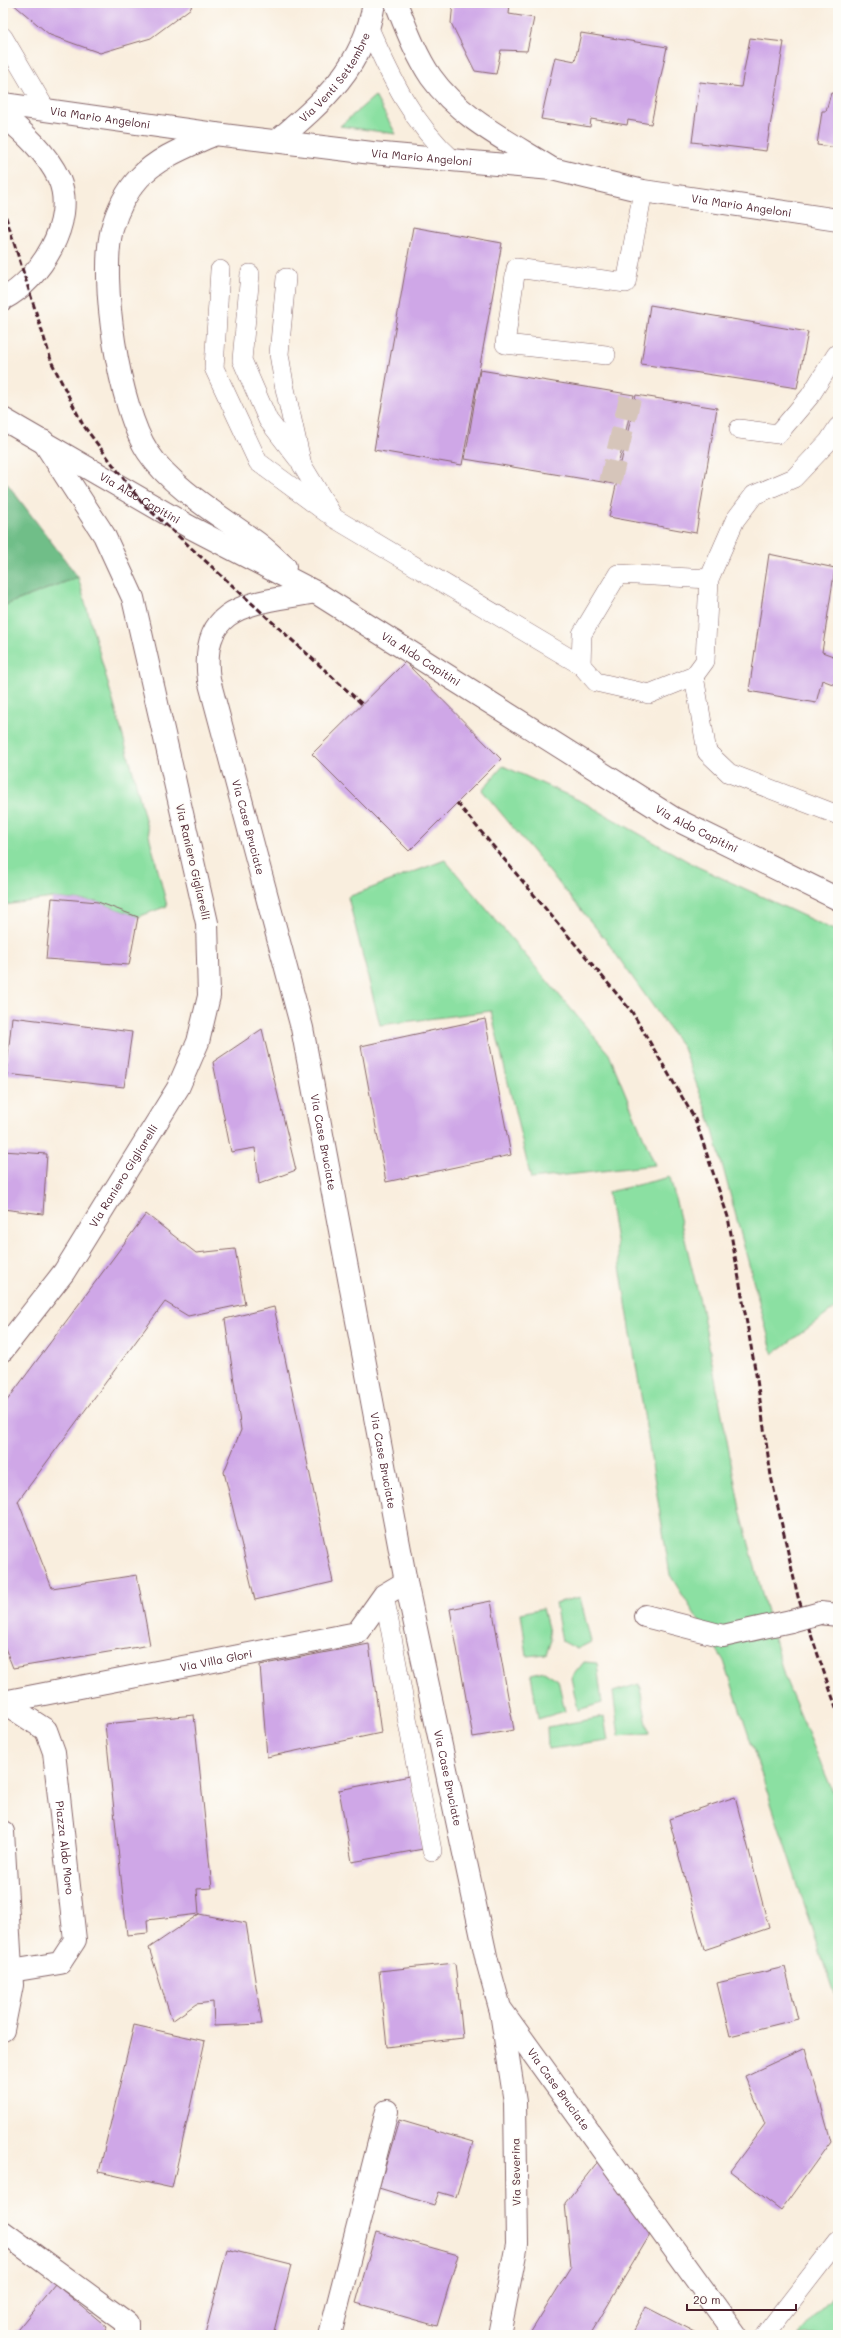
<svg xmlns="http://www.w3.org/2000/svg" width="841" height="2338" font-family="Mali,sans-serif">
  <rect width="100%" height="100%" fill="#fdfcf7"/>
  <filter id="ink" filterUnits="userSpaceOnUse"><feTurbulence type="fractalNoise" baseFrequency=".025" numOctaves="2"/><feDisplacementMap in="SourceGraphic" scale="8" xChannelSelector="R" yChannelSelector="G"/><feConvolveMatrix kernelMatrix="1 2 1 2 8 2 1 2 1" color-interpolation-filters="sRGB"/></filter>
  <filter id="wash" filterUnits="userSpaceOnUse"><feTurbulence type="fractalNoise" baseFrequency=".012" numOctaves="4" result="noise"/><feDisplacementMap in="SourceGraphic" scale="16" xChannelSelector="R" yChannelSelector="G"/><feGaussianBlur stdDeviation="0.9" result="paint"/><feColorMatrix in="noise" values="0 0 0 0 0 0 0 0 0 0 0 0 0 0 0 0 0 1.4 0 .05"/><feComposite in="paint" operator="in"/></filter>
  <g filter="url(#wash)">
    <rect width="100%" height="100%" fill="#f9eede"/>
    <g fill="#8be0a2" stroke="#6a8066">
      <path d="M375,96L396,134L340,126Z"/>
      <path d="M78,577L133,772L167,906L138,917L98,902L52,898L5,905L3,895V606Z"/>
      <path d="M503,766L583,802L696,866L838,932V1306L773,1354L711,1123L683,1048L605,939L482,790Z"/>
      <path d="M445,860L609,1054L655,1165L531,1179L491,1011L380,1025L348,897Z"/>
      <path d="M670,1177L702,1310L741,1514L784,1676L838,1804V2006L724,1661L670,1575L608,1192Z"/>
      <path d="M580,1597L591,1642L577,1649L562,1641L555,1603Z"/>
      <path d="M543,1608L551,1640L546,1654L527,1656L521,1613Z"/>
      <path d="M584,1662L597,1663L602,1703L578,1710L571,1678Z"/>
      <path d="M544,1671L558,1680L565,1711L538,1719L531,1674Z"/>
      <path d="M639,1684L649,1733L619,1736L613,1692Z"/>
      <path d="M604,1717L608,1741L548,1749L547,1727Z"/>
      <path d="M838,2291V2335H799Z"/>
    </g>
    <path fill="#70be88" stroke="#5d6e5a" d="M3,478L78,577L3,606Z"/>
    <g id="blocks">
      <g fill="#cfa7e7">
        <path d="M12,3H192L191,8L151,38L100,53L50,35Z"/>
        <path d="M453,3H510L509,14L534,18L527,51L501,50L496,74L475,71L451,23Z"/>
        <path d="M581,33L667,47L651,124L628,120L627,125L591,119L590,127L541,119L555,57L575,61Z"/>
        <path d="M750,38L784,42L766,151L692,142L700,82L741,87Z"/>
        <path d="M831,93L838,94V148L817,145L822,111H826Z"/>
        <path d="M413,227L502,243L462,465L374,450Z"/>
        <path d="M650,305L808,332L797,388L641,364Z"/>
        <path d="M480,370L634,395L614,484L465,459Z"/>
        <path d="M636,395L717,408L696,533L609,517Z"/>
        <path d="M769,554L835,568L822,652L836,657L838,653V686L822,680L816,703L749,691Z"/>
        <path d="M405,662L501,759L409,851L312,754Z"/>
        <path d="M52,898L98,902L138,917L129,965L46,959Z"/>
        <path d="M12,1017L132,1032L124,1087L6,1074Z"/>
        <path d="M485,1019L511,1155L386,1182L361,1046Z"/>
        <path d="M262,1029L296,1170L259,1184L255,1148L231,1152L213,1062Z"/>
        <path d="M3,1151L47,1154L43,1214L3,1209Z"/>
        <path d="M146,1214L196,1253L235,1249L245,1304L188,1316L165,1302L18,1501L52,1588L137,1575L150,1645L13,1668L3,1643V1406Z"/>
        <path d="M274,1307L333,1582L255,1600L224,1472L241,1430L225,1319Z"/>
        <path d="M491,1601L514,1730L473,1737L450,1609Z"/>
        <path d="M369,1644L381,1733L267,1757L260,1665Z"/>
        <path d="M194,1715L212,1888L197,1889L199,1914L246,1923L262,2024L214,2026L213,2002L196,2004L172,2021L149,1948L199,1914L147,1920L148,1933L127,1935L105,1724Z"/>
        <path d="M410,1776L423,1849L352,1862L339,1790Z"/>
        <path d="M735,1797L769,1928L704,1950L669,1819Z"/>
        <path d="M455,1963L463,2038L387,2047L379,1971Z"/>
        <path d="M785,1967L798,2019L730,2036L717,1983Z"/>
        <path d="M134,2025L205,2041L172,2188L99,2172Z"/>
        <path d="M805,2048L831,2141L781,2210L730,2171L765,2124L745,2076Z"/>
        <path d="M399,2120L473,2142L456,2197L439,2192L434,2205L379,2188Z"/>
        <path d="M599,2160L654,2228L590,2335H529L571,2267L565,2203Z"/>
        <path d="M376,2232L458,2255L437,2326L356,2303Z"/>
        <path d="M227,2249L291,2265L273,2335H205Z"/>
        <path d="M55,2284L107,2327L102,2335H13Z"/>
        <path d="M646,2307L700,2335H631Z"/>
      </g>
    </g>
  </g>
  <g filter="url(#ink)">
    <use href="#blocks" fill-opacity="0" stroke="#87676a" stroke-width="1"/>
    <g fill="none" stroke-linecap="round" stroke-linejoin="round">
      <path stroke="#d6c5ba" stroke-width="22" stroke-dasharray="22 11" stroke-linecap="butt" d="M610,483L631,394"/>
      <defs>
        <g id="lane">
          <path d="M369,28C391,78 412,123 454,161"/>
          <path d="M3,37L46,110"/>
          <path d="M220,270L214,368L258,462L327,513"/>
          <path d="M250,274L242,360L268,420L298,459"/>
          <path d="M286,278L279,354L284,384L302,465L334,518L581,665L596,682L649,694L694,676L705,661L709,579L735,520L754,495L794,478L829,441L838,427"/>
          <path d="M606,355L505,344L516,268L626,283L643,191"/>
          <path d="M739,429L778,434L810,396L836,355L838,356"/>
          <path d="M581,665L582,634L618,574L709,579"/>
          <path d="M694,676L707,752L729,773L838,815"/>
          <path d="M384,1595L432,1851"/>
          <path d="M765,2335L838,2241"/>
        </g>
        <g id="street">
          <path id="s1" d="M315,592C257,604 198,600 209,680L302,1028L406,1582L487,1961L500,2008L736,2335"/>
          <path id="s2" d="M3,1350L64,1272L178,1088L198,1042L209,996L207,923L133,598L104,535L43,441"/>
          <path d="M820,1613L838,1615"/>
          <path d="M645,1616L723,1636L791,1621"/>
          <path id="s3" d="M3,1702L357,1633L384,1595L406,1582"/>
          <path id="s4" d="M3,1702L46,1730L54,1752L75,1940L60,1963L11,1971"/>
          <path d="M3,1832L12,1985L3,2030"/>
          <path d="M3,2232L127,2323V2335"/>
          <path d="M330,2335L387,2111"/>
          <path d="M499,2335L517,2244L515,2102L501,2012"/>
        </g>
        <g id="secondary">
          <path d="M396,3C406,28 416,55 431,77C460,118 508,141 549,167"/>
          <path id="s5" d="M3,104L215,134L372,153L552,169L643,191L838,220"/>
          <path d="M3,115C24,133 47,153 59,179C77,221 40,280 3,299"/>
          <path d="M215,134C189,146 158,157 139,178C126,192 117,211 112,229C99,279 119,409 148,452C171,487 219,515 252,539C264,547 274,557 285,567"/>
          <path id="s6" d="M277,141C323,102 364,66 374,3"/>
          <path id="s7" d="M3,419L188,526L315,592L673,818L838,899"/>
        </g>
      </defs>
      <use href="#lane" stroke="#87676a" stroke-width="20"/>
      <use href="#street" stroke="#87676a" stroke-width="24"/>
      <use href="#secondary" stroke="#87676a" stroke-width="24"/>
      <use href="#lane" stroke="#fff" stroke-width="19"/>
      <use href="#street" stroke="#fff" stroke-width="22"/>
      <use href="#secondary" stroke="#fff" stroke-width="22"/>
      <g stroke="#4a1f2b" stroke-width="3" stroke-dasharray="6 3" stroke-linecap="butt">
        <path d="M3,208L52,363L83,425L142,503L362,704"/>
        <path d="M457,803L632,1012L695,1119L728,1217L757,1380L771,1476L798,1597L838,1713"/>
      </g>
      <defs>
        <path id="street-bridge" d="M791,1621L820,1613"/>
      </defs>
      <use href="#street-bridge" stroke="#87676a" stroke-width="24" stroke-linecap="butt"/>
      <use href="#street-bridge" stroke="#fff" stroke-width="22"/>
    </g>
  </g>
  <g text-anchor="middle" stroke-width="3.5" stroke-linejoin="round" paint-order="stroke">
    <g font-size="11" fill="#4a1f2b" stroke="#fdfcf7">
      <text dy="4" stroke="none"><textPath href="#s6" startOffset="87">Via Venti Settembre</textPath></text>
      <text dy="4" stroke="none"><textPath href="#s5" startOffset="98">Via Mario Angeloni</textPath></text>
      <text dy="4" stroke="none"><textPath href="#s5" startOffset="422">Via Mario Angeloni</textPath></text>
      <text dy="4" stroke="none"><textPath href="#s5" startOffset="746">Via Mario Angeloni</textPath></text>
      <text dy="4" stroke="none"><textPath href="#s7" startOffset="158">Via Aldo Capitini</textPath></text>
      <text dy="4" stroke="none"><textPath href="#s7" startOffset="482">Via Aldo Capitini</textPath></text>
      <text dy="4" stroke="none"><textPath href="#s1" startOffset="314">Via Case Bruciate</textPath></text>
      <text dy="4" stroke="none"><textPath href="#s7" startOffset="806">Via Aldo Capitini</textPath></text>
      <text transform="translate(193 862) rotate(77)" y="4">Via Raniero Gigliarelli</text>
      <text dy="4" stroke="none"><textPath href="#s1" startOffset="638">Via Case Bruciate</textPath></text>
      <text dy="4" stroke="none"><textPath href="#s2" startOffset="212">Via Raniero Gigliarelli</textPath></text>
      <text dy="4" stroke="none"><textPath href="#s1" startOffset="962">Via Case Bruciate</textPath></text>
      <text dy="4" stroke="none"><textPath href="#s3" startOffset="217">Via Villa Glori</textPath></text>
      <text dy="4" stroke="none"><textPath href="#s1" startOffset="1286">Via Case Bruciate</textPath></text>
      <text dy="4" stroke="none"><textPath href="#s4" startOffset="171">Piazza Aldo Moro</textPath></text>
      <text dy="4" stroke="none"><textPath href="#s1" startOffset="1622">Via Case Bruciate</textPath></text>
      <text transform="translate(516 2172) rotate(-91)" y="4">Via Severina</text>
    </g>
  </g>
  <rect width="841" height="2338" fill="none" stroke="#fdfcf7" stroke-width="16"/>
  <path d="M687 2304v6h109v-6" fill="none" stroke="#4a1f2b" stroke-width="2"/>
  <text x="693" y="2304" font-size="12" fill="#4a1f2b" stroke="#fdfcf7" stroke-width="3" paint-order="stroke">20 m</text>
</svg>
